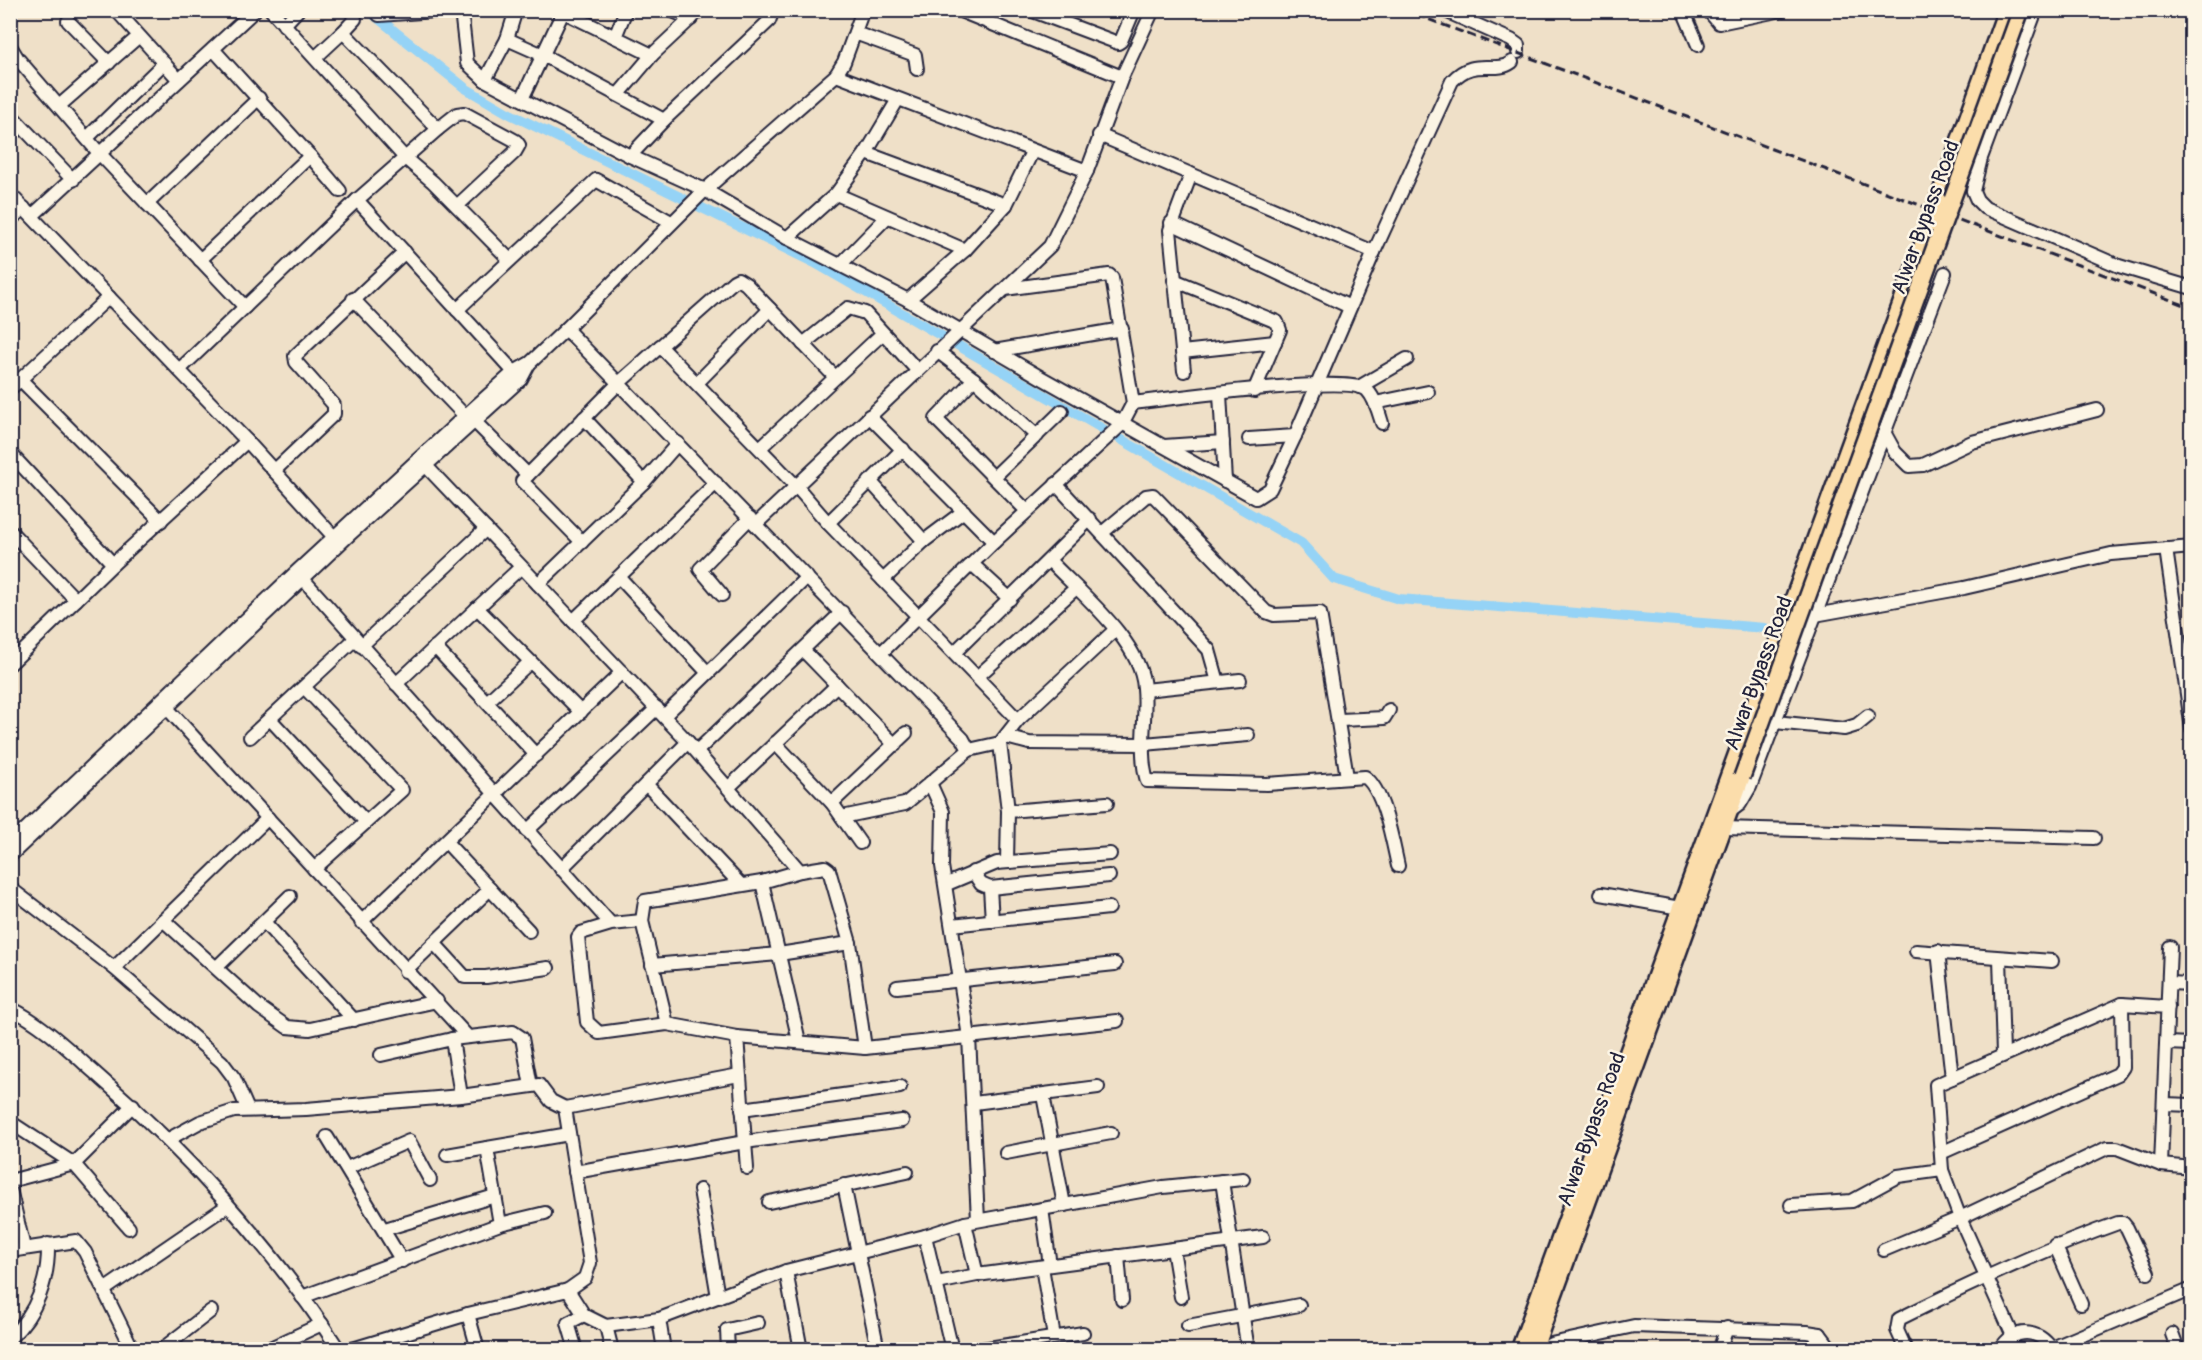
<svg xmlns="http://www.w3.org/2000/svg" width="2202" height="1360" font-family="Pangolin,sans-serif">
  <rect width="100%" height="100%" fill="#efe0c8"/>
  <filter id="ink" filterUnits="userSpaceOnUse"><feTurbulence type="fractalNoise" baseFrequency=".0167" numOctaves="2"/><feDisplacementMap in="SourceGraphic" scale="12" xChannelSelector="R" yChannelSelector="G"/><feConvolveMatrix kernelMatrix="1 2 1 2 8 2 1 2 1" color-interpolation-filters="sRGB"/></filter>
  <g filter="url(#ink)">
    <g fill="none" stroke-linecap="round" stroke-linejoin="round">
      <g stroke="#95d3f6" stroke-width="10">
        <path d="M368,10L465,88L508,113L684,199"/>
        <path d="M698,206L815,263L1301,543L1334,579L1399,599L1765,628"/>
      </g>
      <defs>
        <g id="minor">
          <path d="M116,10L179,80"/>
          <path d="M271,10L406,159L433,182L510,260"/>
          <path d="M461,10L467,63L485,80"/>
          <path d="M516,10L507,39L485,80L630,156L705,190L787,238L908,300L1040,377L1256,498L1270,489L1295,436L1374,252L1452,81C1475,56 1494,75 1512,62"/>
          <path d="M670,10L691,19"/>
          <path d="M958,10L1122,77"/>
          <path d="M1030,10L1118,43L1121,41L1134,10"/>
          <path d="M1443,10L1511,40L1518,45V52"/>
          <path d="M1683,10L1698,45"/>
          <path d="M1708,10L1719,23L1782,10"/>
          <path d="M2036,10L1981,158L1973,191L1977,200L1985,208L2119,266L2192,288"/>
          <path d="M564,12L652,55"/>
          <path d="M379,15L450,10"/>
          <path d="M68,21L109,63"/>
          <path d="M284,25L298,10"/>
          <path d="M343,32L355,19"/>
          <path d="M855,33L915,55L917,69"/>
          <path d="M615,37L626,10"/>
          <path d="M507,39L543,55L664,120"/>
          <path d="M10,46L18,59L100,154L245,307"/>
          <path d="M315,58L343,32L438,129"/>
          <path d="M836,75L1087,171"/>
          <path d="M618,95L652,55L700,10"/>
          <path d="M522,99L564,10"/>
          <path d="M59,106L138,37"/>
          <path d="M10,114L73,180"/>
          <path d="M1099,135L1374,252"/>
          <path d="M87,138L164,63"/>
          <path d="M866,153L1006,205"/>
          <path d="M310,156L340,191"/>
          <path d="M630,156L664,120L769,21L773,10"/>
          <path d="M10,194L247,441L334,537"/>
          <path d="M836,194L965,250"/>
          <path d="M357,200L514,372"/>
          <path d="M147,204L259,98"/>
          <path d="M32,216L255,10"/>
          <path d="M10,220L24,208"/>
          <path d="M1171,223L1350,307"/>
          <path d="M787,238L836,194L866,153L897,101"/>
          <path d="M200,260L310,156L213,49"/>
          <path d="M840,265L887,217"/>
          <path d="M1174,280L1277,322L1280,330L1254,391"/>
          <path d="M1005,289L1109,275L1112,278L1133,403"/>
          <path d="M353,299L465,416"/>
          <path d="M908,300L965,250L1006,205L1032,152"/>
          <path d="M457,310L596,180L671,222"/>
          <path d="M566,329L963,739L969,750L905,804L842,817"/>
          <path d="M803,344L848,308L865,313L917,370"/>
          <path d="M660,346L796,486L828,523"/>
          <path d="M937,351L974,379L1037,436"/>
          <path d="M994,351L1122,329"/>
          <path d="M1182,352L1275,342"/>
          <path d="M179,370L357,200L438,129L457,114L464,113L516,141L519,145L515,152L457,206"/>
          <path d="M1184,371L1170,230L1191,174"/>
          <path d="M20,379L161,521"/>
          <path d="M974,379L936,419L1027,511"/>
          <path d="M697,383L770,309"/>
          <path d="M1359,387L1407,359"/>
          <path d="M10,389L109,297"/>
          <path d="M1220,394L1225,481"/>
          <path d="M1375,403L1428,392"/>
          <path d="M869,416L994,542"/>
          <path d="M475,422L528,475"/>
          <path d="M1884,432L1895,452L1909,466L1923,465L1972,442L2097,410"/>
          <path d="M1249,439L1295,436"/>
          <path d="M1164,446L1223,442"/>
          <path d="M760,448L883,333"/>
          <path d="M903,449L828,523L1018,720L1115,630"/>
          <path d="M10,453L113,564"/>
          <path d="M426,466L688,742L800,871L825,867L829,870L850,943L865,1048L737,1037L667,1024"/>
          <path d="M274,471L334,414V405L296,362L295,356L405,252"/>
          <path d="M994,477L1062,411"/>
          <path d="M870,481L924,541L883,580"/>
          <path d="M644,482L678,443"/>
          <path d="M1056,484L1209,650L1218,682"/>
          <path d="M756,524L1050,246L1087,171L1122,77L1153,10"/>
          <path d="M10,531L76,600"/>
          <path d="M1102,533L1146,496L1153,495L1266,612L1274,615L1320,613L1347,777"/>
          <path d="M924,541L964,511"/>
          <path d="M582,542L522,481L620,382L734,281L738,279L746,284L835,377"/>
          <path d="M2166,549L2192,729"/>
          <path d="M1049,560C1080,593 1141,641 1144,688C1147,718 1138,751 1147,781L1267,784L1365,777C1384,790 1393,844 1398,866"/>
          <path d="M972,564L1010,599"/>
          <path d="M619,577L708,673"/>
          <path d="M303,579L611,924L581,933L578,937L587,1022L599,1033L667,1024L642,921L611,924"/>
          <path d="M538,584L644,482L584,418"/>
          <path d="M722,595L700,569L750,518"/>
          <path d="M477,608L581,712"/>
          <path d="M1815,615L1964,588L2111,554L2192,547"/>
          <path d="M573,621L716,483"/>
          <path d="M361,646L486,529"/>
          <path d="M435,647L536,755"/>
          <path d="M803,650L895,745"/>
          <path d="M881,653L994,542L1122,424L1133,403C1167,399 1348,374 1367,390C1375,398 1379,413 1382,423"/>
          <path d="M954,653L1090,519"/>
          <path d="M10,664L113,564L247,441"/>
          <path d="M977,677L1076,588"/>
          <path d="M396,684L521,567"/>
          <path d="M304,687L402,790L314,869"/>
          <path d="M1145,690L1240,680"/>
          <path d="M487,702L530,662"/>
          <path d="M167,708L468,1037"/>
          <path d="M664,716L807,577"/>
          <path d="M270,719L366,822"/>
          <path d="M1340,720L1384,718L1389,710"/>
          <path d="M1775,722L1844,729L1857,725L1868,716"/>
          <path d="M250,737L355,639"/>
          <path d="M1006,737L1029,743L1144,744L1248,735"/>
          <path d="M775,743L832,803L860,843"/>
          <path d="M1000,743L1008,811L1007,862"/>
          <path d="M969,750L1000,743L1018,720"/>
          <path d="M697,751L842,612"/>
          <path d="M930,783L943,812L942,866L969,1037L978,1220"/>
          <path d="M646,784L741,885"/>
          <path d="M729,787L837,685"/>
          <path d="M832,803L906,733"/>
          <path d="M1008,811L1107,803"/>
          <path d="M1728,813L1740,804L1750,787L1945,273"/>
          <path d="M1723,828L2094,838"/>
          <path d="M527,831L657,708"/>
          <path d="M446,842L529,931"/>
          <path d="M10,844L296,572L465,416L514,372L530,363L566,329L705,190L836,75L844,62L863,10"/>
          <path d="M10,856L347,537L521,379L529,364"/>
          <path d="M561,869L688,742"/>
          <path d="M973,872L981,884L990,888L1109,876"/>
          <path d="M762,882L800,871"/>
          <path d="M947,884L997,863L1110,854"/>
          <path d="M10,888L114,968L222,1062L234,1078L248,1110"/>
          <path d="M990,888L992,921"/>
          <path d="M1601,894L1680,908"/>
          <path d="M163,920L259,1007L287,1027L310,1029L437,1001"/>
          <path d="M642,921L645,901L762,882L799,1041"/>
          <path d="M264,922L354,1020"/>
          <path d="M361,922L622,672"/>
          <path d="M952,925L1109,908"/>
          <path d="M434,943L465,977H486L548,968"/>
          <path d="M1916,951L2052,961"/>
          <path d="M1938,951L1952,1078"/>
          <path d="M2000,958L2003,1054"/>
          <path d="M652,965L779,954L850,943"/>
          <path d="M217,967L290,896"/>
          <path d="M114,968L268,818"/>
          <path d="M405,971L490,889"/>
          <path d="M2169,983L2192,984"/>
          <path d="M897,987L1115,964"/>
          <path d="M10,1008C41,1023 68,1049 94,1072C182,1148 276,1251 339,1350"/>
          <path d="M737,1037L747,1168"/>
          <path d="M452,1039L461,1096"/>
          <path d="M2167,1043L2192,1044"/>
          <path d="M865,1048L1117,1021"/>
          <path d="M381,1055L452,1039L513,1032L522,1038L531,1086"/>
          <path d="M1043,1095L1064,1205"/>
          <path d="M974,1103L1098,1087"/>
          <path d="M2164,1104L2192,1105"/>
          <path d="M742,1109L900,1087"/>
          <path d="M10,1122L74,1164L129,1228"/>
          <path d="M327,1137L402,1261"/>
          <path d="M167,1140L200,1122L234,1111L306,1109L461,1096L539,1085L551,1101L565,1108"/>
          <path d="M1006,1153L1111,1133"/>
          <path d="M1941,1153L2118,1074L2123,1067L2122,1004"/>
          <path d="M447,1155L487,1148"/>
          <path d="M2161,1165L2170,947"/>
          <path d="M347,1168L409,1141L430,1180"/>
          <path d="M1942,1170L1936,1085L2122,1004L2168,1007"/>
          <path d="M575,1172L745,1142L902,1121"/>
          <path d="M10,1181L74,1164L133,1105"/>
          <path d="M1222,1181L1248,1350"/>
          <path d="M844,1185L878,1350"/>
          <path d="M10,1189L24,1248"/>
          <path d="M700,1190L718,1297"/>
          <path d="M769,1202L907,1172"/>
          <path d="M1791,1205L1852,1201L1898,1176L1942,1170L1960,1218L2013,1336"/>
          <path d="M1042,1209L1050,1265"/>
          <path d="M965,1223L977,1275L1263,1237"/>
          <path d="M500,1224L487,1148L569,1134"/>
          <path d="M385,1229L495,1196"/>
          <path d="M925,1236L952,1350"/>
          <path d="M2055,1245L2081,1304"/>
          <path d="M1173,1249L1181,1297"/>
          <path d="M1884,1250L1960,1218L2107,1148H2117L2161,1165L2192,1168"/>
          <path d="M10,1251L76,1241L85,1252L133,1350"/>
          <path d="M1118,1256L1122,1300"/>
          <path d="M1042,1267L1054,1337"/>
          <path d="M786,1271L801,1350"/>
          <path d="M937,1283L977,1275"/>
          <path d="M104,1290L227,1206"/>
          <path d="M568,1290L585,1278L590,1263L565,1108L739,1075"/>
          <path d="M302,1297L500,1224L545,1213"/>
          <path d="M468,1314L478,1350"/>
          <path d="M659,1319L664,1350"/>
          <path d="M606,1326L612,1350"/>
          <path d="M1188,1326L1299,1305"/>
          <path d="M2172,1334L2178,1350"/>
          <path d="M10,1338C37,1313 49,1279 48,1244"/>
          <path d="M1551,1344L1634,1326L1807,1332L1820,1334L1832,1350"/>
          <path d="M2052,1348L2192,1289"/>
          <path d="M161,1350L211,1311"/>
          <path d="M266,1350L322,1324"/>
          <path d="M349,1350L468,1314L568,1290L584,1315L606,1326L659,1319L786,1271L925,1236L965,1223L1163,1187L1243,1179"/>
          <path d="M576,1350L568,1323L584,1315"/>
          <path d="M728,1350L727,1330L758,1323"/>
          <path d="M976,1350L1083,1333"/>
          <path d="M1719,1350L1727,1328"/>
          <path d="M1811,1350L1820,1334"/>
          <path d="M1906,1350L1897,1330L1899,1319C1971,1283 2042,1250 2118,1223H2123L2127,1228L2148,1273"/>
          <path d="M2000,1350C2013,1327 2039,1328 2052,1350"/>
        </g>
        <g id="major">
          <path d="M1938,200L2006,10"/>
          <path d="M1519,1350L1930,224"/>
          <path d="M1534,1350L1742,777"/>
        </g>
      </defs>
      <use href="#minor" stroke="#22223b" stroke-width="16"/>
      <use href="#major" stroke="#22223b" stroke-width="20"/>
      <use href="#minor" stroke="#fcf5e5" stroke-width="12"/>
      <use href="#major" stroke="#fbddab" stroke-width="15"/>
      <path stroke="#22223b" stroke-width="3" stroke-dasharray="9 4.5" stroke-linecap="butt" d="M1404,10L2192,308"/>
      <defs>
        <g id="major-bridge">
          <path d="M1930,224L1938,200"/>
          <path d="M1742,777L2021,10"/>
        </g>
      </defs>
      <use href="#major-bridge" stroke="#22223b" stroke-width="20" stroke-linecap="butt"/>
      <use href="#major-bridge" stroke="#fbddab" stroke-width="15"/>
    </g>
  </g>
  <g text-anchor="middle" stroke-width="5" stroke-linejoin="round" paint-order="stroke">
    <g font-size="21" fill="#22223b" stroke="#fcf5e5">
      <text transform="translate(1925 217) rotate(-70)" y="7">Alwar Bypass Road</text>
      <text transform="translate(1758 673) rotate(-70)" y="7">Alwar Bypass Road</text>
      <text transform="translate(1591 1129) rotate(-70)" y="7">Alwar Bypass Road</text>
    </g>
  </g>
  <rect width="2202" height="1360" fill="none" stroke="#fcf5e5" stroke-width="36"/>
  <rect x="18" y="18" width="2166" height="1324" fill="none" stroke="#22223b" stroke-width="2" filter="url(#ink)"/>
</svg>
